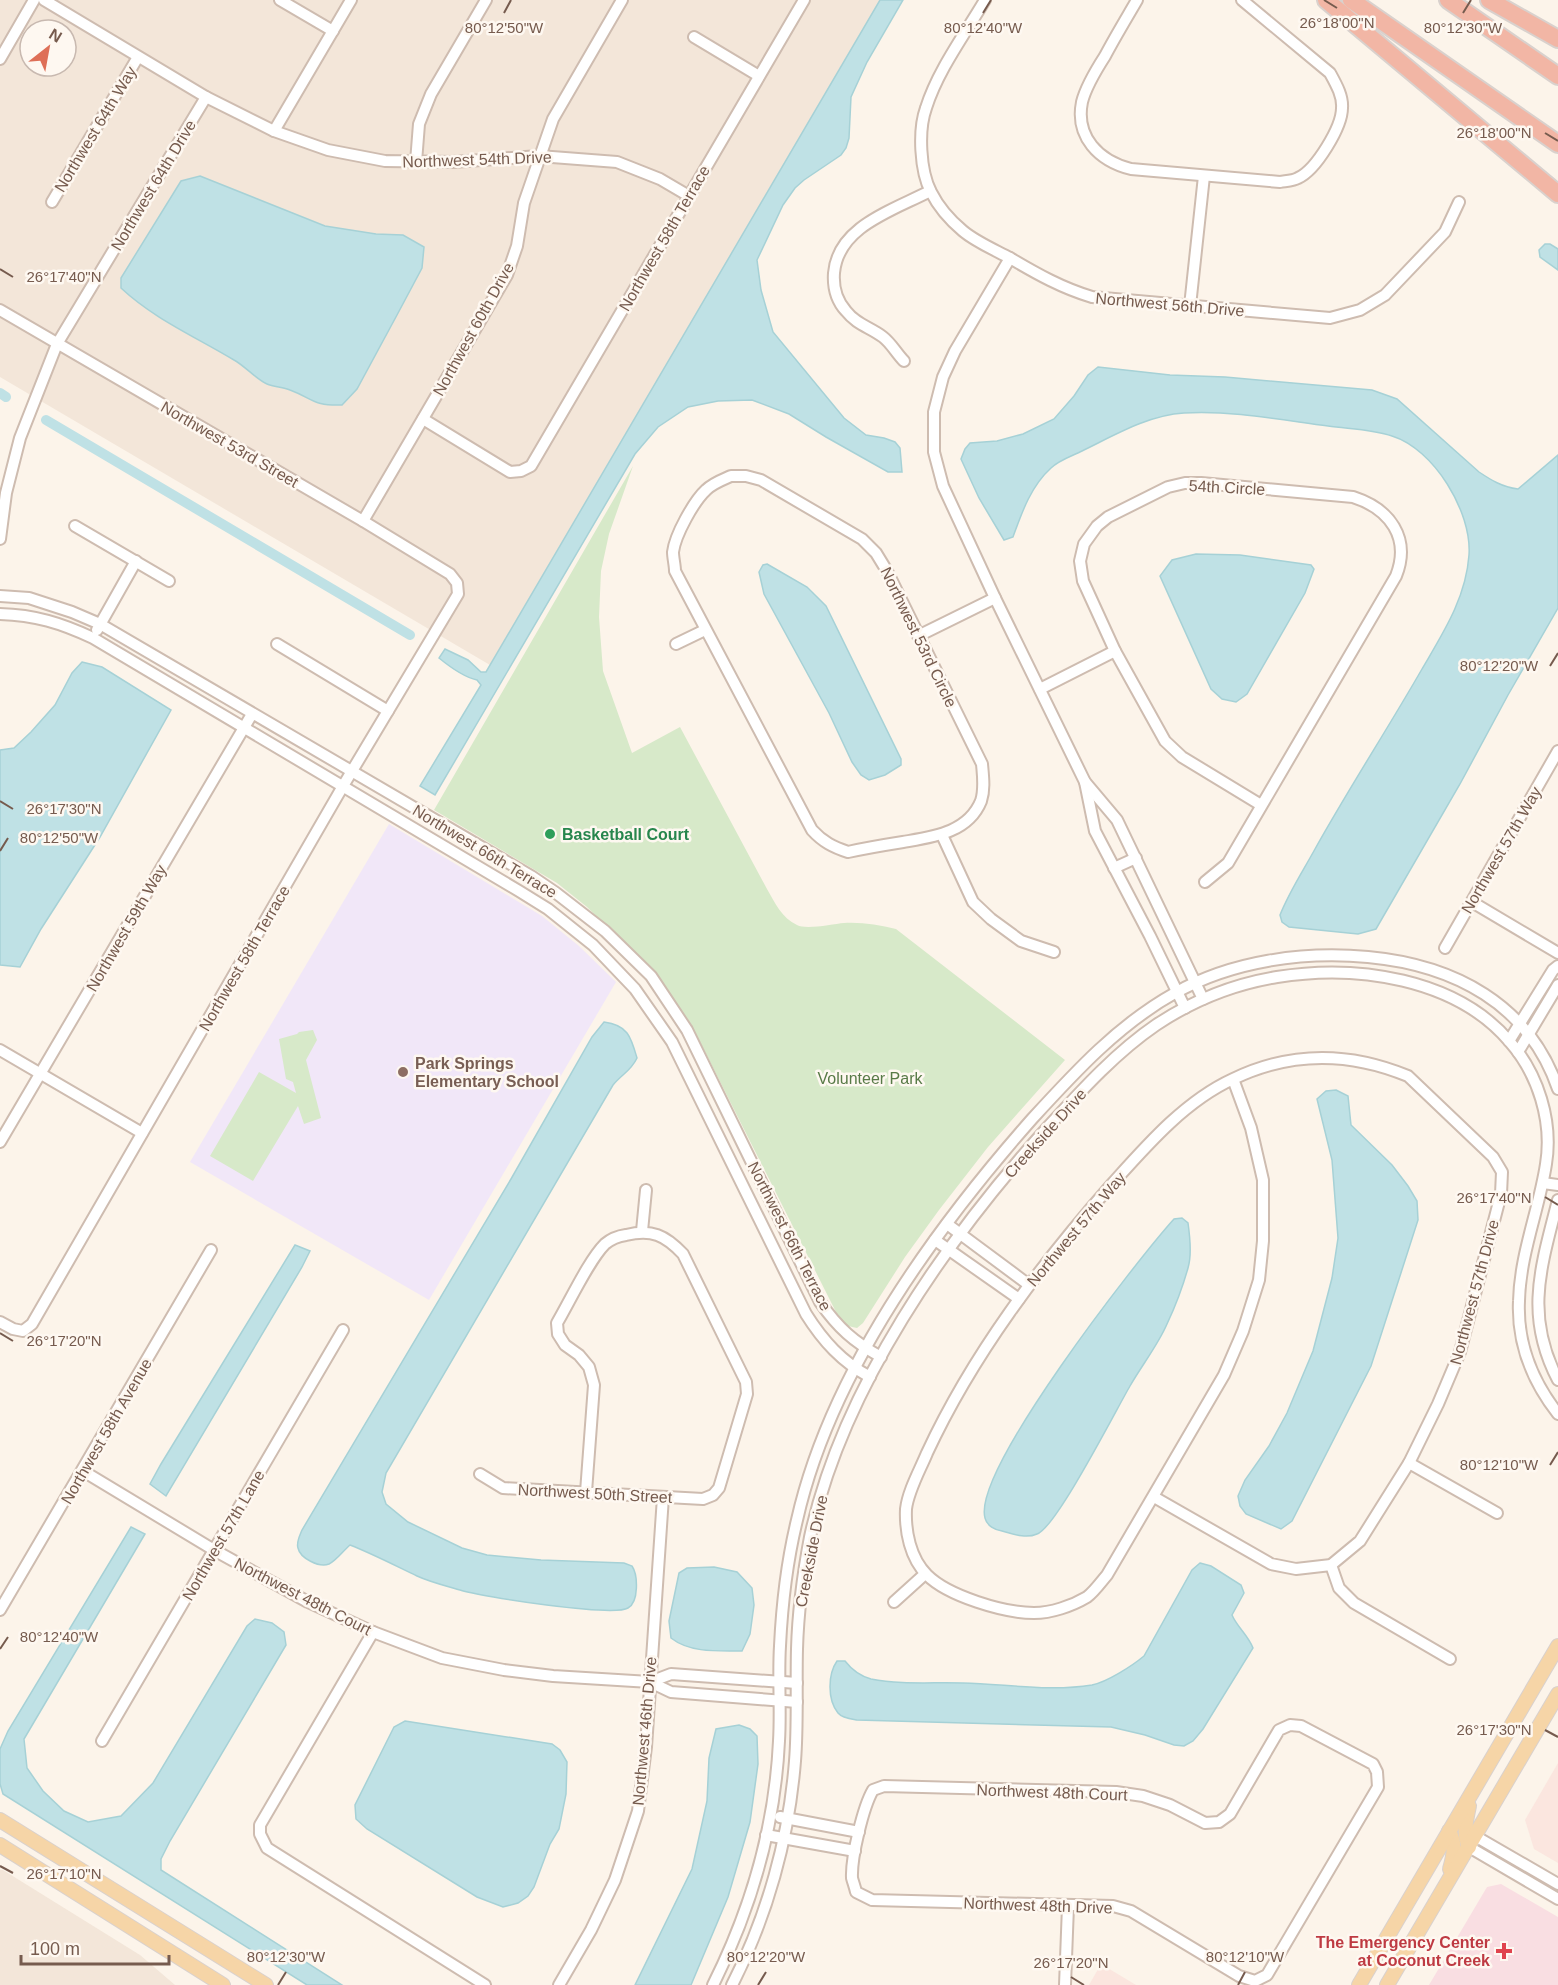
<svg xmlns="http://www.w3.org/2000/svg" width="1558" height="1985" font-family="Helvetica,sans-serif">
  <rect width="100%" height="100%" fill="#fcf4ea"/>
  <g fill="#f3e6d9" fill-rule="evenodd">
    <path d="M0,0H880L490,665L0,377ZM30,30H66V66H30Z"/>
    <path d="M0,1870H3L140,1955L175,1985H0Z"/>
  </g>
  <g fill="#fbe6df">
    <path d="M1558,1763V1863L1534,1849L1525,1820Z"/>
    <path d="M1101,1964L1136,1985H1089Z"/>
  </g>
  <path fill="#f1e7f8" d="M389,824L542,916L579,946L616,982L429,1300L190,1162Z"/>
  <path fill="#f9dee2" d="M1501,1884L1558,1917V1985H1429L1487,1887Z"/>
  <g fill="#d7e9c9">
    <path d="M633,466L609,534L601,571L599,617L603,671L632,753L680,727L767,889C775,903 782,918 797,925C806,930 833,924 844,923C862,922 879,925 896,929L1065,1060L988,1147L939,1210L905,1257L863,1323L857,1328L848,1326L838,1316L691,1024L662,982L587,907L557,883L434,810Z"/>
    <path d="M313,1030L317,1040L306,1060L321,1118L304,1124L298,1106L253,1181L210,1156L259,1072L296,1093L293,1082L286,1079L279,1039L297,1034L299,1032Z"/>
  </g>
  <g fill="#bfe1e5" stroke="#a6d1d6" stroke-width="1.5">
    <path d="M880,0H903L867,62L851,97L849,138L846,148L841,155L804,180L795,188L783,205L757,260L761,290L773,332L844,418L866,435L884,438L895,442L900,448L902,472H888L826,437L789,414L752,400L718,401L688,407L658,427L635,454L435,795L420,786L481,685L477,680C463,677 450,667 439,658L445,649L468,660L481,672H486Z"/>
    <path d="M200,176L325,226L376,234L403,235L424,247L422,268L397,315L357,389L342,405C313,406 314,399 290,390C283,387 274,387 267,384C257,380 245,366 234,360C196,337 154,319 121,288V278L181,181Z"/>
    <path d="M1545,244H1550L1558,249V270L1540,257L1539,250Z"/>
    <path d="M1098,367L1170,375L1225,377L1372,390L1397,399L1479,472C1491,480 1502,487 1518,489L1558,455V608L1508,695L1460,784L1376,929L1358,934L1289,927L1282,922L1280,915C1289,892 1303,871 1315,849C1349,788 1387,730 1422,669C1443,633 1466,598 1469,555C1472,512 1434,449 1392,436C1372,429 1349,429 1328,426C1282,420 1230,410 1184,413C1148,415 1113,436 1082,451C1072,456 1059,460 1051,468C1031,486 1022,512 1013,537L1004,540L979,498L961,459L965,449L970,443L997,441L1023,434L1054,419L1074,396L1088,375Z"/>
    <path d="M1196,554L1240,555L1311,565L1314,569L1305,593L1247,694L1236,702L1222,699L1211,689L1160,576L1172,560Z"/>
    <path d="M767,564L807,587L826,606L901,759V765L885,775L869,780L861,775L852,762L829,713L764,594L759,572L763,565Z"/>
    <path d="M82,662L102,667L171,710L100,837L41,929L20,967L0,965V750L14,748L31,732L55,705L72,673Z"/>
    <path d="M604,1022C628,1025 631,1037 637,1058C631,1071 622,1074 613,1085L386,1473L382,1492L386,1504L408,1522L462,1548L487,1555L541,1560L624,1563L632,1566C638,1575 639,1602 628,1608C613,1617 482,1597 460,1590C446,1586 430,1582 417,1576C394,1565 373,1554 350,1545C343,1551 336,1561 329,1564C319,1568 300,1558 298,1548C296,1542 300,1535 302,1530L511,1179L592,1037Z"/>
    <path d="M1336,1090L1348,1096L1351,1125L1392,1165L1408,1186L1417,1201L1418,1220L1371,1366L1292,1521L1281,1529L1246,1514L1240,1506L1238,1496L1245,1480L1269,1446L1287,1413L1313,1351L1332,1278L1338,1238L1332,1160L1317,1099L1326,1091Z"/>
    <path d="M1182,1218L1188,1223C1190,1237 1192,1255 1188,1268C1183,1286 1175,1307 1167,1324C1158,1345 1142,1365 1130,1386C1116,1410 1056,1528 1037,1534C1026,1539 1013,1534 1002,1531C995,1530 987,1526 985,1518C972,1471 1137,1260 1174,1219Z"/>
    <path d="M295,1245L310,1251L302,1267L166,1496L150,1484L161,1464Z"/>
    <path d="M131,1527L145,1534L24,1739L27,1768L43,1791L64,1811L88,1822L121,1816L153,1783L247,1626L255,1619L272,1623L284,1632L286,1645L170,1841L161,1859V1870L342,1985H307L3,1794L0,1784V1749L8,1731Z"/>
    <path d="M1200,1563L1211,1566L1241,1585L1244,1593L1232,1615C1237,1627 1248,1635 1253,1648L1203,1729L1193,1741L1184,1746L1174,1745L1145,1735L1111,1727L857,1720C851,1719 842,1718 838,1713C827,1699 828,1674 837,1661H845C852,1670 860,1676 871,1679C901,1685 932,1682 963,1683C1006,1684 1049,1692 1092,1685C1107,1682 1132,1666 1144,1656L1192,1570Z"/>
    <path d="M714,1567L737,1572L752,1588L754,1605L750,1634L742,1651C718,1651 690,1653 671,1638L669,1621L679,1573L687,1568Z"/>
    <path d="M405,1721L552,1744L560,1750L567,1762L566,1794L559,1829L550,1844L534,1887L528,1896L518,1903L503,1907L477,1897L367,1829L356,1819L355,1805L394,1727Z"/>
    <path d="M739,1725L750,1729L757,1736L758,1764L750,1822L728,1897L691,1985H635L692,1869L707,1801L709,1758L716,1729Z"/>
  </g>
  <g fill="none" stroke-linecap="round" stroke-linejoin="round">
    <g stroke="#bfe1e5" stroke-width="10">
      <path d="M0,393L6,397"/>
      <path d="M46,420L410,635"/>
    </g>
    <defs>
      <g id="minor">
        <path d="M44,0L206,97L274,131L328,150L385,161L453,162L539,156L617,162L660,179L689,196"/>
        <path d="M280,0L333,31"/>
        <path d="M985,0C965,34 938,70 926,108C918,130 920,171 931,192C938,206 951,221 963,231C976,242 995,250 1010,258C1037,274 1062,288 1092,297L1330,318L1360,310L1385,295L1445,232L1459,202"/>
        <path d="M1137,0C1126,19 1115,37 1105,56C1096,70 1086,86 1082,102C1075,137 1099,161 1131,169L1280,182C1285,181 1293,181 1298,178C1316,170 1342,127 1342,108C1343,96 1336,84 1330,73L1242,0"/>
        <path d="M694,37L759,76"/>
        <path d="M0,59L34,0"/>
        <path d="M274,131L351,0"/>
        <path d="M416,162L419,124L431,94L486,0"/>
        <path d="M52,202L138,57"/>
        <path d="M1010,258L955,351L943,377L934,412V452L943,486L995,598L1085,782L1117,820L1203,999"/>
        <path d="M1190,306L1204,176"/>
        <path d="M0,310L363,521L450,574L457,583L458,594L343,786L32,1324L23,1331L13,1329L0,1322"/>
        <path d="M904,361C897,354 891,343 883,337C870,327 857,325 846,311C836,300 833,287 834,273C838,226 894,210 930,191"/>
        <path d="M423,419L510,472L521,471L531,466L804,0"/>
        <path d="M731,476H746L761,480L862,539L876,553L887,571L982,764C983,776 985,789 981,801C968,833 932,837 903,842C884,845 866,848 848,852C833,847 823,842 812,830L675,571C675,565 673,558 673,552C675,535 694,501 706,490C713,483 722,480 731,476Z"/>
        <path d="M363,521L507,275L517,246L524,203L553,119L622,0"/>
        <path d="M75,526L169,581"/>
        <path d="M0,539L6,493L20,438L57,344L206,97"/>
        <path d="M0,596L29,598L72,612L100,624L531,876L556,893L605,931L651,976L687,1030L820,1302C838,1328 854,1342 881,1357"/>
        <path d="M0,614C35,615 61,623 93,638L519,891L548,909L593,945L635,989L672,1042L806,1314C823,1341 842,1362 870,1377"/>
        <path d="M97,630L136,561"/>
        <path d="M918,636L995,598"/>
        <path d="M277,644L388,711"/>
        <path d="M676,644L705,630"/>
        <path d="M1040,689L1115,651"/>
        <path d="M1085,782L1095,831L1150,936L1185,1008"/>
        <path d="M942,835L973,902L991,919L1021,941L1054,952"/>
        <path d="M1114,868L1136,858"/>
        <path d="M1205,882L1228,863L1396,576C1411,538 1390,509 1353,497L1201,483H1185L1168,487L1108,517L1097,526L1084,544L1080,561L1083,581L1115,651L1165,741L1182,757L1261,805"/>
        <path d="M1472,902L1558,953"/>
        <path d="M1445,948L1558,751"/>
        <path d="M1509,1041L1553,970L1558,966"/>
        <path d="M0,1050L142,1133"/>
        <path d="M1518,1052L1558,985"/>
        <path d="M0,1142L252,714"/>
        <path d="M1543,1183L1558,1185"/>
        <path d="M1558,1200C1541,1267 1524,1315 1558,1380"/>
        <path d="M947,1224L1029,1285"/>
        <path d="M642,1231L646,1190"/>
        <path d="M935,1240L1019,1299"/>
        <path d="M1409,1463L1497,1513"/>
        <path d="M83,1471L214,1550L308,1602L373,1632L442,1658L504,1670L553,1676L650,1682L671,1692L797,1702"/>
        <path d="M480,1474L503,1488L703,1499L713,1495L719,1488L747,1394L746,1382L683,1254C665,1235 652,1229 626,1235C619,1236 611,1239 605,1244C589,1260 570,1301 557,1323L558,1334L565,1345L579,1355L589,1367L594,1385L586,1492"/>
        <path d="M1154,1497L1271,1564L1296,1569L1331,1565L1360,1541L1409,1463L1438,1404L1460,1352L1501,1194L1502,1172L1493,1157L1408,1076C1350,1052 1291,1051 1233,1079C1185,1101 1147,1145 1112,1184C1040,1266 973,1354 927,1453C920,1470 908,1491 906,1509C905,1531 910,1558 927,1575C948,1596 1004,1613 1034,1613C1051,1613 1072,1606 1087,1597C1094,1592 1101,1582 1107,1575L1224,1375L1243,1331L1259,1280L1263,1241V1180L1251,1128L1233,1079"/>
        <path d="M1331,1565L1339,1588L1354,1603L1450,1659"/>
        <path d="M894,1602L925,1574"/>
        <path d="M0,1610L211,1250"/>
        <path d="M373,1632L260,1825V1834L267,1848L485,1985"/>
        <path d="M650,1682L671,1674L797,1683"/>
        <path d="M1290,1725L1301,1726L1373,1764L1377,1772L1378,1787L1267,1975L1255,1981L1239,1976L1131,1911L1113,1906L872,1900L856,1892C855,1887 853,1882 852,1878C851,1858 863,1807 873,1790L884,1786L1116,1792L1143,1796L1170,1805L1205,1823L1219,1822L1230,1814L1279,1730Z"/>
        <path d="M102,1741L343,1330"/>
        <path d="M780,1817L859,1832"/>
        <path d="M766,1835L855,1851"/>
        <path d="M1475,1836L1558,1884"/>
        <path d="M1469,1847L1558,1899"/>
        <path d="M559,1985L591,1930L615,1880L638,1811L646,1747L663,1497"/>
        <path d="M713,1985C751,1909 775,1826 779,1741C781,1709 778,1677 780,1646C782,1604 787,1561 797,1520C830,1373 934,1230 1032,1119C1075,1072 1119,1024 1175,993C1232,961 1303,951 1368,957C1454,965 1529,1004 1558,1089"/>
        <path d="M732,1985C767,1917 789,1838 795,1761C798,1724 796,1686 797,1649C798,1612 803,1574 810,1537C842,1388 946,1240 1047,1128C1080,1092 1115,1053 1156,1025C1192,1001 1234,984 1277,977C1356,964 1456,978 1510,1042C1538,1074 1553,1121 1546,1164C1539,1210 1520,1254 1519,1301C1517,1343 1533,1382 1558,1414"/>
        <path d="M1065,1985L1068,1906"/>
      </g>
      <g id="major">
        <path d="M0,1820L266,1985"/>
        <path d="M1449,1831C1456,1844 1454,1855 1450,1869"/>
        <path d="M0,1845L223,1985"/>
        <path d="M1469,1847C1463,1832 1466,1820 1469,1806"/>
        <path d="M1359,1985L1558,1646"/>
        <path d="M1387,1985L1558,1694"/>
      </g>
      <g id="highway">
        <path d="M1326,0L1558,194"/>
        <path d="M1351,0L1558,144"/>
        <path d="M1448,0L1558,76"/>
        <path d="M1489,0L1558,39"/>
      </g>
    </defs>
    <use href="#minor" stroke="#cebcb0" stroke-width="14"/>
    <use href="#major" stroke="#d9d1cd" stroke-width="16"/>
    <use href="#highway" stroke="#d9d1cd" stroke-width="20"/>
    <use href="#minor" stroke="#fff" stroke-width="10"/>
    <use href="#major" stroke="#f6d5a7" stroke-width="14"/>
    <use href="#highway" stroke="#f2b6a5" stroke-width="16"/>
  </g>
  <path fill="none" stroke="#765b4e" stroke-width="2" d="M1324,0L1337,8M504,13L511,0M983,13L991,0M1463,13L1471,0M1545,133L1558,141M0,269L13,277M1550,666L1558,653M0,801L13,809M0,851L8,838M1545,1197L1558,1205M0,1333L13,1341M1550,1465L1558,1452M0,1649L8,1637M1545,1730L1558,1737M0,1866L13,1873M1071,1977L1084,1985M278,1985L286,1972M758,1985L766,1972M1238,1985L1245,1972"/>
  <circle fill="#2e9e5b" stroke="#fef8f1" stroke-width="2" cx="550" cy="834" r="6"/>
  <circle fill="#8d6e63" stroke="#fef8f1" stroke-width="2" cx="403" cy="1072" r="6"/>
  <path fill="#e0444e" stroke="#fef8f1" stroke-width="2" d="M1501 1942h6v6h6v6h-6v6h-6v-6h-6v-6h6z"/>
  <g text-anchor="middle" stroke-width="5" stroke-linejoin="round" paint-order="stroke">
    <g font-size="16" fill="#765b4e" stroke="#fef8f1">
      <text transform="translate(95 129) rotate(-59)" y="6">Northwest 64th Way</text>
      <text transform="translate(477 159) rotate(-2)" y="6">Northwest 54th Drive</text>
      <text transform="translate(153 185) rotate(-59)" y="6">Northwest 64th Drive</text>
      <text transform="translate(664 238) rotate(-60)" y="6">Northwest 58th Terrace</text>
      <text transform="translate(1170 304) rotate(5)" y="6">Northwest 56th Drive</text>
      <text transform="translate(473 329) rotate(-61)" y="6">Northwest 60th Drive</text>
      <text transform="translate(230 444) rotate(30)" y="6">Northwest 53rd Street</text>
      <text transform="translate(1227 487) rotate(3)" y="6">54th Circle</text>
      <text transform="translate(919 637) rotate(64)" y="6">Northwest 53rd Circle</text>
      <text transform="translate(1501 850) rotate(-60)" y="6">Northwest 57th Way</text>
      <text transform="translate(485 851) rotate(31)" y="6">Northwest 66th Terrace</text>
      <text transform="translate(126 928) rotate(-60)" y="6">Northwest 59th Way</text>
      <text transform="translate(244 958) rotate(-60)" y="6">Northwest 58th Terrace</text>
      <text transform="translate(1045 1133) rotate(-48)" y="6">Creekside Drive</text>
      <text transform="translate(1076 1229) rotate(-50)" y="6">Northwest 57th Way</text>
      <text transform="translate(790 1236) rotate(63)" y="6">Northwest 66th Terrace</text>
      <text transform="translate(1474 1292) rotate(-75)" y="6">Northwest 57th Drive</text>
      <text transform="translate(106 1431) rotate(-60)" y="6">Northwest 58th Avenue</text>
      <text transform="translate(595 1493) rotate(3)" y="6">Northwest 50th Street</text>
      <text transform="translate(223 1535) rotate(-60)" y="6">Northwest 57th Lane</text>
      <text transform="translate(811 1551) rotate(-79)" y="6">Creekside Drive</text>
      <text transform="translate(303 1596) rotate(27)" y="6">Northwest 48th Court</text>
      <text transform="translate(644 1731) rotate(-85)" y="6">Northwest 46th Drive</text>
      <text transform="translate(1052 1792) rotate(2)" y="6">Northwest 48th Court</text>
      <text transform="translate(1038 1905) rotate(2)" y="6">Northwest 48th Drive</text>
    </g>
    <g font-size="16" font-weight="bold" fill="#27864d" stroke="#fef8f1" text-anchor="start">
      <text x="562" y="840">Basketball Court</text>
    </g>
    <g font-size="16" font-weight="bold" fill="#785e54" stroke="#fef8f1" text-anchor="start">
      <text x="415" y="1069">Park Springs<tspan x="415" dy="18">Elementary School</tspan></text>
    </g>
    <g font-size="16" fill="#587a47" stroke="#fef8f1">
      <text x="870" y="1084">Volunteer Park</text>
    </g>
    <g font-size="16" font-weight="bold" fill="#be3a42" stroke="#fef8f1" text-anchor="end">
      <text x="1490" y="1948">The Emergency Center<tspan x="1490" dy="18">at Coconut Creek</tspan></text>
    </g>
  </g>
  <g font-size="15" text-anchor="middle" fill="#765b4e" stroke="#fef8f1" stroke-width="5" stroke-linejoin="round" paint-order="stroke">
    <text x="1337" y="28">26°18'00"N</text>
    <text x="983" y="33">80°12'40"W</text>
    <text x="504" y="33">80°12'50"W</text>
    <text x="1463" y="33">80°12'30"W</text>
    <text x="1494" y="138">26°18'00"N</text>
    <text x="64" y="282">26°17'40"N</text>
    <text x="1499" y="671">80°12'20"W</text>
    <text x="64" y="814">26°17'30"N</text>
    <text x="59" y="843">80°12'50"W</text>
    <text x="1494" y="1203">26°17'40"N</text>
    <text x="64" y="1346">26°17'20"N</text>
    <text x="1499" y="1470">80°12'10"W</text>
    <text x="59" y="1642">80°12'40"W</text>
    <text x="1494" y="1735">26°17'30"N</text>
    <text x="64" y="1879">26°17'10"N</text>
    <text x="286" y="1962">80°12'30"W</text>
    <text x="766" y="1962">80°12'20"W</text>
    <text x="1245" y="1962">80°12'10"W</text>
    <text x="1071" y="1968">26°17'20"N</text>
  </g>
  <g transform="translate(48 48) rotate(31)"><circle r="28" fill="#fef8f1" stroke="#c8b9b0" stroke-width="1.5"/>
  <path d="M0-4.5L10 22L0 15L-10 22Z" fill="#de6f57"/>
  <text y="-9" font-size="16" font-weight="bold" text-anchor="middle" fill="#765b4e">N</text>
  </g>
  <path d="M21 1955v9h148v-9" fill="none" stroke="#765b4e" stroke-width="3"/>
  <text x="30" y="1955" font-size="18" fill="#765b4e" stroke="#fef8f1" stroke-width="4.5" paint-order="stroke">100 m</text>
</svg>
